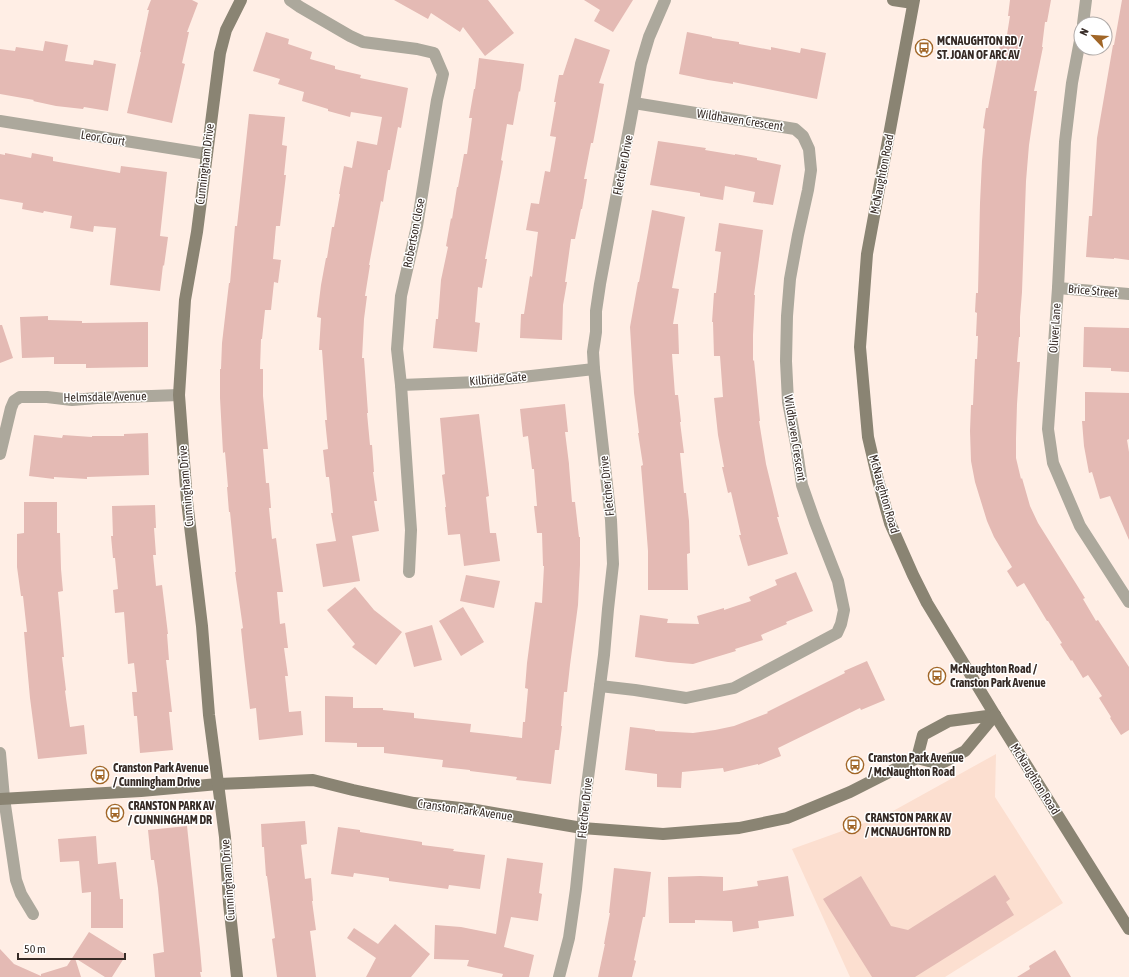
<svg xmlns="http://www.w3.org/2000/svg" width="1129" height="977" font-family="'Asap Condensed',sans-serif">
  <rect width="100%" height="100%" fill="#ffeee5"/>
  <path fill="#fcdfd0" d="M996,754L995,797L1063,903L945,977H850L792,849L884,816Z"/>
  <g fill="#e4bab4">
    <path d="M151,0H192L198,3L187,32H189L182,63L185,64L172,123L127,113L141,52H140L149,10H147Z"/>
    <path d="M394,0H488L514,33L485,56L463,27L460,32L431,13L428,19Z"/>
    <path d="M584,0H633L613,32L594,21L600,10Z"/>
    <path d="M1010,0H1051L1047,22H1045L1042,47H1043L1034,91H1037L1029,145L1026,181L1022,292L1020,317V337H1019L1017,362H1020L1017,404L1016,438V458L1021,479L1022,478L1030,506L1038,523L1085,598L1083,599L1096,621L1098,620L1129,667V730L1121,735L1110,718L1111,717L1099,698L1102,696L1088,675L1083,678L1072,660L1071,661L1060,644L1062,643L1048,621H1047L1024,583L1017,587L1007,571L1012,567L994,537L987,521L975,482L971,461L970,431L971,405H973L975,359H977L978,336H976L977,313L975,312L976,293H978L980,203L982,161L985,129L983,128L986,108H988L1001,40L1006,41L1010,16H1008Z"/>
    <path d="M1122,0H1129V260L1114,258V259L1086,257L1089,216H1092L1097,138L1113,45H1114Z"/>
    <path d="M266,32L289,39L288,44L312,52L310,59L335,66V69L361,75L360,78L408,88L401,128L398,127L390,170H388L383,202L381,201L369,265H370L365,296H367L364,319L362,358H364L368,413H367L370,445H372L374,472H373L377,501H374L379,531L352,536L360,581L323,587L316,544L336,541L331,513H333L329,477H326L323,450L328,449L325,420H327L322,350H319L321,318L317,317L321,285L326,258H327L332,227H334L340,194H339L344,166L352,168L357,141L377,145L382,117L351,112L350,117L328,111V109L302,101L304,92L278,84L280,79L253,71Z"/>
    <path d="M687,32L712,37V38L739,42V44L771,50V47L800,53L801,48L826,53L817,99L763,88L733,82V84L708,80L679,74Z"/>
    <path d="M575,38L610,50L599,83L604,84L593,143H591L584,179H587L582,209H581L575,239H571L565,282H567L563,305L562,340L520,338L521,314H524L530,276L532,277L538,232L526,230L531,203L539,204L545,171L550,172L556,137L550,136L556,102H554L559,75H563Z"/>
    <path d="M45,41L68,45L65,61L93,65L94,60L116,64L108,111L84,107L83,109L56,106L33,101L34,100L0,94V49L15,51L16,47L43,51Z"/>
    <path d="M479,58L524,64L520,92L519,91L513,125L507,124L501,160L503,161L485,259H487L482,288L478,287L475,322L480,323L477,352L433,348L436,319H438L441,280L448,247L446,246L451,218L452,219L457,187H458L464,154H467L472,118H469L474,89H475Z"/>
    <path d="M249,114L285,117L282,145L287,146L284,175H286L280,226H276L273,259L281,260L278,283L274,282L271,310H265L262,339H261L260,369H263V396L268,449H263L266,483H269L271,508H269L272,539L276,538L283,592H277L280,624L285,623L288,648H284L288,676H285L289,712L301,711L303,735L259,740L256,708L250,709L244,657L241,629L243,628L235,572H236L230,512H229L227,487H228L225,452L223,453L220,398V369H221L222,343L229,283H230L235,226H237Z"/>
    <path d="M658,141L706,148L705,150L735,155V154L757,158V160L781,165L773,205L753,202L755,192L725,186L723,200L700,196V193L650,185Z"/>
    <path d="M5,153L31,158L32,153L53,157V161L120,173L121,166L167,172L160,236L168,237L164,266L163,265L160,291L110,285L116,228L94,226L93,232L70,228L72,216L44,211L43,213L22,209L23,203L0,199V154L5,155Z"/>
    <path d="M652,210L685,217L672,288L679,289L673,324H678L679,354H672L675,395H678L681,422H680L684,453H680L684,493H686L689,521L690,553L687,554L688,590H648V551L646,525L641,466L643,465L638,433H639L634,393L630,327L638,282H639Z"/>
    <path d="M719,223L763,230L754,295H755L753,335V361L754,360L760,421H759L766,464L779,517H777L788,554L748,566L739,535H741L731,492L728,493L722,467H724L718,435L714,398L723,397L720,356H714L713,322H712L714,293H716L721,252L715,251Z"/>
    <path d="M48,316V320L82,321V323L148,322V367L86,368V364H54V357L22,358L20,317Z"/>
    <path d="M0,325H2L13,358L0,363Z"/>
    <path d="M1084,327L1129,328V372L1111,371V368L1083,367Z"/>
    <path d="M1085,392L1129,393V439L1127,440L1129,452V540L1110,496L1100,499L1092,472L1089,473L1084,446L1082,421H1085Z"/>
    <path d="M565,404L568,432H565L569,464V465L572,502H575L579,537H580V565L578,605L570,665L567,692H564L561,726H562L559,750H555L551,784L516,780L517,777L470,771V770L442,767L443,760L384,753V747H357V743L325,742V696L353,697V708H383V710L414,713V718L471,724L470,732L522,738L523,722H525L528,689L525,688L527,663L535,602L542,603L544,566H543L542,533H537L534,506H537L534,469H532L528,436L523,437L520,409Z"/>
    <path d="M479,414L489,496L486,497L490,533H496L500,561L464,566L460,534L448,535L445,507H446L442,475L445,474L440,418Z"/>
    <path d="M148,433L149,475L87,477V479L54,477V479L29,476L34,435L62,438L63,435L92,437V436H124V434Z"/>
    <path d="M24,502H57V533H60L61,569L63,591L58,592L64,657H62L66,690L65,691L70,727L84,725L87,754L38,759L30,698L24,632H27L23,596H21L17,567V534L24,533Z"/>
    <path d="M155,505L156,528H154L156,555H153L156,586L162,585L168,634H167L169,660H166L172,712H169L173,750L140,753L137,716H134L132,692H137L134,663L128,664L124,612L115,613L113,590L118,589L115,558H113L111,536H113L112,506Z"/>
    <path d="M796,572L813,611L786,622L787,624L761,635L763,640L735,649L736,651L693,664L668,662L635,657L640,615L668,619L667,623L699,624L697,616L724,608V610L751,601L749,597L777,585L775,580Z"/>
    <path d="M466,575L500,581L494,608L460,601Z"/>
    <path d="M355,587L374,610L402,632L376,665L352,647L355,644L327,610Z"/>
    <path d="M463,607L484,642L461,656L439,621Z"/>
    <path d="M432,625L442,660L414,667L405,633Z"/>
    <path d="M867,661L885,700L861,710L860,708L778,748L781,756L758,765V764L724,772L723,768L682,772L681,788L657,787V774L625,770L630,727L655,730V731L693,733L715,730L734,726L768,713L767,712L845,673L844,671Z"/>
    <path d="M305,821L307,844L301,845L305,879L311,878L313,901H312L316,930L310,931L316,977H277L272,939L275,938L267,876H266L264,847H262L261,824Z"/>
    <path d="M187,826L200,949L202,972H200L201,977H155L153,954L164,952L158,888L154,860H151L148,830Z"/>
    <path d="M338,827L360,830V832L422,842V845L454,849L453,851L485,855L480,889L449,885L448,889L389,881V878L354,873L353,877L331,874Z"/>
    <path d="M96,836L98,864L116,862L120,899H123V928H91V892L82,893L79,861L60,862L58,839Z"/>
    <path d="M507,858L543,863L539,893L542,894L538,921L511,917L504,947L534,955L529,977H502L503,974L467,966L469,960L434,959L435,925L461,927L496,934Z"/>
    <path d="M614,868L651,872L645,917H643L634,960L636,961L632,977H598L605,944H604L610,913H609Z"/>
    <path d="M995,875L1010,899L1006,902L1014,915L915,977H872L823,899L861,876L891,926L908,930Z"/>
    <path d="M700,876L723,877V891L758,886L757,881L788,876L794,916L758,921L759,928L733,932L732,921L695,920V923H669L668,877Z"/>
    <path d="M395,924L430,954L411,977H366L376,958L347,938L354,928L378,944Z"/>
    <path d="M89,932L126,955L112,977H105L75,958L81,977H0V949L14,964L41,976V974L67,966Z"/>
    <path d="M1055,950L1071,977H1017L1030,969L1029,966Z"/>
  </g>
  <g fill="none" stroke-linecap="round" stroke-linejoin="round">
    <g stroke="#aca89c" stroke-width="12">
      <path d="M290,0L300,7L350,36L363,42L417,49L434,53L443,74L437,100L417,226L401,296L397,349L401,385L411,530L409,572"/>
      <path d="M1083,24L1086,0"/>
      <path d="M1081,35L1072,83L1065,142L1058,288L1048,429L1053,463L1080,526L1129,602"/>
      <path d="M0,121L207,154"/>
      <path d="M1058,288L1129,294"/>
      <path d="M401,385L478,382L594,369"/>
      <path d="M0,454L11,408L14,401L20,397H47L72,400L97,398L179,395"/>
      <path d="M600,686L635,690L686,698L734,688L837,633L841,624L844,610L838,581L815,522L802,485L796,444L788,402L786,361L787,316L790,279L798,235L808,190L811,170L809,149L803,136L795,129L634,103"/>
      <path d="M0,753L4,798L16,880L21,894L33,914"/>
      <path d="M559,977L569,938L576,889L585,801L604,655L608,609L613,564L611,520L594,369L593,352L596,332V311L600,284L641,64L649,37L665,0"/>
    </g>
    <g stroke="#8a8473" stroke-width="12">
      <path d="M893,0L913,3"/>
      <path d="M914,0L867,254L860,347L868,437L878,480L890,523L913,575L927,603L995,715L1129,929"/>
      <path d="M917,758L923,735L949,721L995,715"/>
      <path d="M0,799L141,791L218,784L313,780L353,790L414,803L470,809L582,828L663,834L739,828L787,818L850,792L917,758L940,764L965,751L995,715"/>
      <path d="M237,977L229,903L225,837L209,715L202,626L187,501L179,395L185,300L197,232L220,53L226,30L241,0"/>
    </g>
  </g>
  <defs>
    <symbol id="bus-ring" viewBox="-11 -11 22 22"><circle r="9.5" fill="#fff" stroke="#a16627" stroke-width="1.5"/><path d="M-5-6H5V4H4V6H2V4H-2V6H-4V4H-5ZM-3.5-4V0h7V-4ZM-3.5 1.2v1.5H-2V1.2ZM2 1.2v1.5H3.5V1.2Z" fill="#a16627"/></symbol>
  </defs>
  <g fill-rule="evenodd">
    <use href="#bus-ring" x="914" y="38" width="20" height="20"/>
    <use href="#bus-ring" x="927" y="666" width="20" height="20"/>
    <use href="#bus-ring" x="845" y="755" width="20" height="20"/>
    <use href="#bus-ring" x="90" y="765" width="20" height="20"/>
    <use href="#bus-ring" x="105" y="803" width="20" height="20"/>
    <use href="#bus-ring" x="842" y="815" width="20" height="20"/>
  </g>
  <g text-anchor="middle" stroke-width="3" stroke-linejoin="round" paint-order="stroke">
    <g font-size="12" font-weight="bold" fill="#362b26" stroke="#fff" text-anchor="start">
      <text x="937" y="45">MCNAUGHTON RD /<tspan x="937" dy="14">ST. JOAN OF ARC AV</tspan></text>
      <text x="950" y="673">McNaughton Road /<tspan x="950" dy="14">Cranston Park Avenue</tspan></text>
      <text x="868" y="762">Cranston Park Avenue<tspan x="868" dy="14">/ McNaughton Road</tspan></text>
      <text x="113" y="772">Cranston Park Avenue<tspan x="113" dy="14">/ Cunningham Drive</tspan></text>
      <text x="128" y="810">CRANSTON PARK AV<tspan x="128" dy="14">/ CUNNINGHAM DR</tspan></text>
      <text x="865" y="822">CRANSTON PARK AV<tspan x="865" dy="14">/ MCNAUGHTON RD</tspan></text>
    </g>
    <g font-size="12" fill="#362b26" stroke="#fff">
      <text transform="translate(740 120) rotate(9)" y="4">Wildhaven Crescent</text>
      <text transform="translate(103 138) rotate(9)" y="4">Leor Court</text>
      <text transform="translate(205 164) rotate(-83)" y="4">Cunningham Drive</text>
      <text transform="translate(623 165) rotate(-79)" y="4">Fletcher Drive</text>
      <text transform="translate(882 174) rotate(-79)" y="4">McNaughton Road</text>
      <text transform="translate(414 233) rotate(-79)" y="4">Robertson Close</text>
      <text transform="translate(1093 291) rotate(5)" y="4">Brice Street</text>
      <text transform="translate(1055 328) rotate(-86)" y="4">Oliver Lane</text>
      <text transform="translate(498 379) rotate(-5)" y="4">Kilbride Gate</text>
      <text transform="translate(105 397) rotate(-1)" y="4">Helmsdale Avenue</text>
      <text transform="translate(795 438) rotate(81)" y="4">Wildhaven Crescent</text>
      <text transform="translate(186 486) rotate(-95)" y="4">Cunningham Drive</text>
      <text transform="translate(607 486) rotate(-96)" y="4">Fletcher Drive</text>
      <text transform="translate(884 494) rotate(74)" y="4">McNaughton Road</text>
      <text transform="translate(1035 779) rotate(58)" y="4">McNaughton Road</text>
      <text transform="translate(585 808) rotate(-84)" y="4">Fletcher Drive</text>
      <text transform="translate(465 810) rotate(8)" y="4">Cranston Park Avenue</text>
      <text transform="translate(228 880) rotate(-94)" y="4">Cunningham Drive</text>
    </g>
  </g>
  <g transform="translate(1093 36) rotate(295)"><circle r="19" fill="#ffffff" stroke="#afaaa8"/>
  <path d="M0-3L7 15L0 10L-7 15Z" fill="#a16627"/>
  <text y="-6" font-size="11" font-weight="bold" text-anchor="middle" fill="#362b26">N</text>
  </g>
  <path d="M18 953v6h107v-6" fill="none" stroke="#362b26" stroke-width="2"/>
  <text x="24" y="953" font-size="12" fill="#362b26" stroke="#ffffff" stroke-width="3" paint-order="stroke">50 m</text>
</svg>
